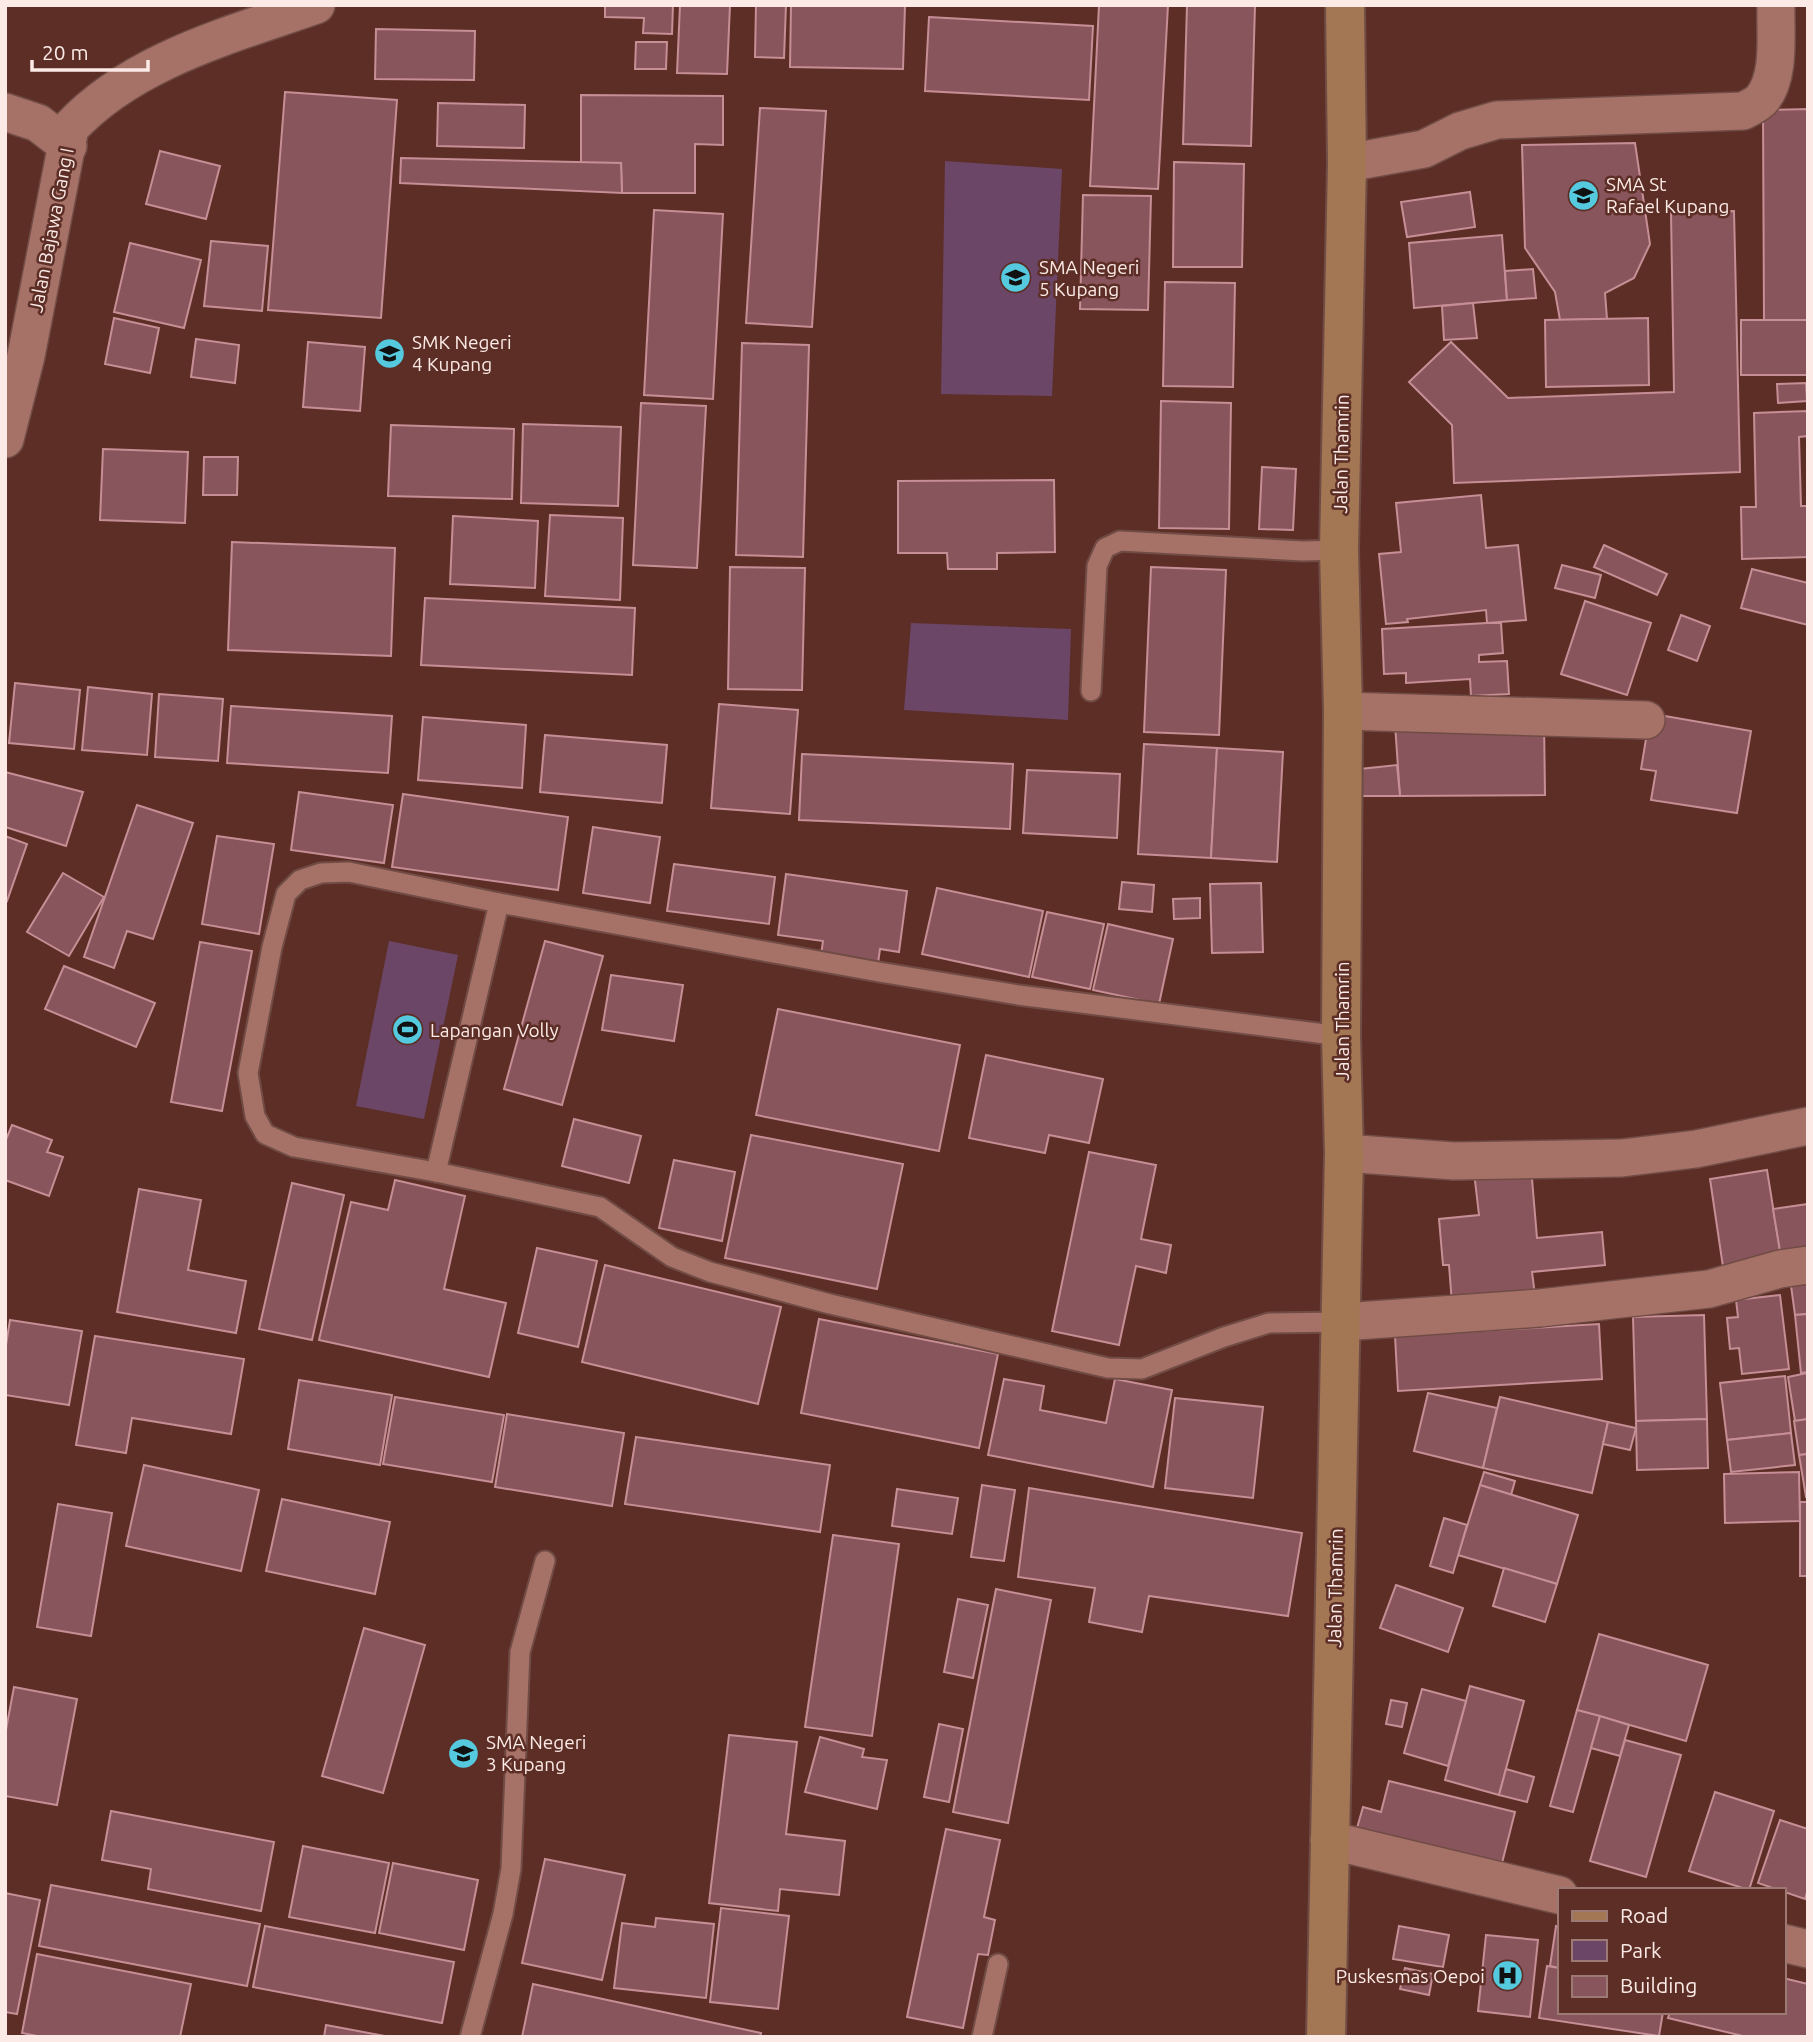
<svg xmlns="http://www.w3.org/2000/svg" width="1813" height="2042" font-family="Ubuntu,sans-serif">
  <rect width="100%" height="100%" fill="#5c2e26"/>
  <g fill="#6c4667">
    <path d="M945,161L1062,169L1052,396L941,394Z"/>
    <path d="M911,623L1071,629L1068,720L904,710Z"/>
    <path d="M389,941L458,955L424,1119L356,1106Z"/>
  </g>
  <g fill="#89555c" stroke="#c68e95" stroke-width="2">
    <path d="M605,5H673L672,34L643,33L644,18L605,17Z"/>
    <path d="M680,5H730L727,74L677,73Z"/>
    <path d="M756,5H786L784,58L755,57Z"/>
    <path d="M791,5H905L903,69L790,67Z"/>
    <path d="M1099,5H1168L1158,189L1090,186Z"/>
    <path d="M1187,5H1255L1251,146L1183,144Z"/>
    <path d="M929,17L1093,26L1089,100L925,91Z"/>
    <path d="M376,29L475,31L474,80L375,79Z"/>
    <path d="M636,42H667L666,69H635Z"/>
    <path d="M285,92L397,100L381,318L268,310Z"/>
    <path d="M581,95L723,96V145L695,144V193H622L621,163H581Z"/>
    <path d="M438,103L525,105L524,148L437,146Z"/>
    <path d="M760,108L826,111L812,327L746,323Z"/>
    <path d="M1808,109V320H1764L1763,110Z"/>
    <path d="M1635,143L1650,244L1634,278L1605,293L1607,319L1560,320L1555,292L1525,248L1522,145Z"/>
    <path d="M160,151L220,166L206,219L146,204Z"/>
    <path d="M401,158L621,163L622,193L400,183Z"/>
    <path d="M1174,162L1244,164L1242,267H1173Z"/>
    <path d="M1470,192L1475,227L1407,237L1401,202Z"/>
    <path d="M1083,195L1151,196L1148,310L1080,309Z"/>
    <path d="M654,210L723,214L713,399L644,395Z"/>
    <path d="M1734,211L1740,472L1454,483L1452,425L1409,382L1451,342L1508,398L1674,392L1671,213Z"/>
    <path d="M1502,235L1507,300L1414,308L1409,243Z"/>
    <path d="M211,241L268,246L262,311L204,306Z"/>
    <path d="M130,243L201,260L184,328L114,312Z"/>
    <path d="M1533,269L1536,298L1507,300L1505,271Z"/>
    <path d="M1165,282L1235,283L1233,387L1163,386Z"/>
    <path d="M1473,303L1477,338L1444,340L1442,306Z"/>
    <path d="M114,318L159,328L150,373L105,364Z"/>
    <path d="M1648,318L1649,385L1546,387L1545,320Z"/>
    <rect x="1741" y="320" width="67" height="55"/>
    <path d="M196,339L239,345L235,383L191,377Z"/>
    <path d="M308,342L365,347L360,411L303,407Z"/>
    <path d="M742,343L809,345L803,557L736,555Z"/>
    <path d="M1806,383L1807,401L1778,403L1777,384Z"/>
    <path d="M1161,401L1231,403L1229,529L1159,528Z"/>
    <path d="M641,403L706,406L697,568L633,565Z"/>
    <path d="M1808,411V436L1799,437L1801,506H1808V557L1742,559L1741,507H1756L1754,413Z"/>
    <path d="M523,424L621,427L618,506L521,503Z"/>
    <path d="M391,425L514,429L512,499L388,496Z"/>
    <path d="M103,449L188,452L185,523L100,520Z"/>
    <path d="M204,457H238L237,495H203Z"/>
    <path d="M1262,467L1296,469L1293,530L1259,529Z"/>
    <path d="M1054,480L1055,552L997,553V569H948L947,553H898V481Z"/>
    <path d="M1481,495L1486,548L1518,545L1526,620L1487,623L1486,610L1407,619L1408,622L1386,624L1379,554L1401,552L1396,503Z"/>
    <path d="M550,515L623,518L620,600L545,596Z"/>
    <path d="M453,516L538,521L535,588L450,584Z"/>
    <path d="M232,542L395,548L391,656L228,650Z"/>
    <path d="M1604,545L1667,574L1657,595L1594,567Z"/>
    <path d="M1562,565L1601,575L1595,598L1555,588Z"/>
    <path d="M730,567L805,568L802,690L728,689Z"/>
    <path d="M1151,567L1226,570L1219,735L1144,732Z"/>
    <path d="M1752,569L1808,583V625L1741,608Z"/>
    <path d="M425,598L635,608L632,675L421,665Z"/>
    <path d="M1585,601L1651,623L1627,695L1561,674Z"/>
    <path d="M1681,615L1710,626L1697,661L1668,650Z"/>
    <path d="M1487,623H1501L1503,653L1479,655V662L1507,661L1509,694L1471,696L1470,679L1406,683V673L1384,674L1382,629Z"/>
    <path d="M15,683L80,690L74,749L9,743Z"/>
    <path d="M88,687L152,694L147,755L82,750Z"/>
    <path d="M159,694L223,699L218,761L155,757Z"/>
    <path d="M719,704L798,710L790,814L711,808Z"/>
    <path d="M231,706L392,716L388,773L227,763Z"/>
    <path d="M1665,716L1751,731L1737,813L1651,800L1656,771L1641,769L1649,721L1664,724Z"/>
    <path d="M423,717L526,725L522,788L418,780Z"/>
    <path d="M1544,720L1545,795L1400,796L1395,724Z"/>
    <path d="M545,735L667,745L662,803L540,792Z"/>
    <path d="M1144,744L1217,748L1211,858L1138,854Z"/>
    <path d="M1217,748L1283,752L1277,862L1211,858Z"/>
    <path d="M802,754L1013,764L1010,829L799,820Z"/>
    <path d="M1397,765L1400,796H1358L1360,769Z"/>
    <path d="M1027,770L1120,774L1117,838L1023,833Z"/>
    <path d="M5,772L83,792L66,846L5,827Z"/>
    <path d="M299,792L393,805L384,863L291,850Z"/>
    <path d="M403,794L568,817L558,890L392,867Z"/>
    <path d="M137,805L193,823L153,939L127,931L114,968L84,957Z"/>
    <path d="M593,827L660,837L650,903L583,893Z"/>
    <path d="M5,836L27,844L7,901L5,900Z"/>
    <path d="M217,836L274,844L259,934L202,924Z"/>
    <path d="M674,864L775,877L769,924L667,911Z"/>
    <path d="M63,873L104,897L69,956L27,932Z"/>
    <path d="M786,874L907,891L899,952L880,949L878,963L821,955L823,941L778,935Z"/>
    <path d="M1122,882L1154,885L1152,912L1119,909Z"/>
    <path d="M1261,883L1263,952L1212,953L1210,884Z"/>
    <path d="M937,888L1043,911L1029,977L922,954Z"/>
    <path d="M1200,898V918L1174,919L1173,899Z"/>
    <path d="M1047,912L1104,924L1090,989L1032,977Z"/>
    <path d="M1108,924L1173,939L1159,1004L1093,990Z"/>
    <path d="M545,941L603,956L562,1105L504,1089Z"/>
    <path d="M200,942L252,951L222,1111L171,1102Z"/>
    <path d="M64,966L155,1003L136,1047L45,1009Z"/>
    <path d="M611,975L683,985L674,1041L602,1030Z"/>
    <path d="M778,1009L960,1045L939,1151L756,1115Z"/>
    <path d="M986,1055L1103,1079L1089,1143L1049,1135L1045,1153L969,1138Z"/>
    <path d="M574,1119L641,1136L629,1183L562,1166Z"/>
    <path d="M12,1125L52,1140L47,1152L63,1157L49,1196L5,1180V1142Z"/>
    <path d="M751,1135L903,1164L877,1289L725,1258Z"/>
    <path d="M1089,1152L1156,1165L1141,1239L1171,1245L1166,1273L1136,1266L1119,1345L1052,1331Z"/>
    <path d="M674,1160L735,1172L722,1241L659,1228Z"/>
    <path d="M1531,1167L1537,1238L1602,1232L1605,1265L1532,1272L1535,1295L1452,1304L1449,1265H1443L1439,1219L1479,1215L1474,1172Z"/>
    <path d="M1767,1170L1781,1257L1723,1267L1710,1179Z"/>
    <path d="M395,1180L465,1196L444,1289L506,1303L489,1377L319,1340L351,1202L388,1210Z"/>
    <path d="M292,1183L344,1195L312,1340L259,1329Z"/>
    <path d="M139,1189L201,1200L188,1270L246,1281L236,1333L117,1312Z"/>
    <path d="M1808,1204V1253L1781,1257L1773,1209Z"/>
    <path d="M537,1248L597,1261L578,1347L518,1333Z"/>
    <path d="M605,1265L781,1307L758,1404L582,1362Z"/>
    <path d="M1808,1269V1314L1795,1315L1789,1271Z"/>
    <path d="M1780,1295L1789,1369L1742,1374L1739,1348L1730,1349L1727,1318L1738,1317L1736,1300Z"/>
    <path d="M1808,1314V1372L1801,1373L1795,1315Z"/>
    <path d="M1704,1315L1707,1419L1636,1421L1633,1317Z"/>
    <path d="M819,1319L998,1354L979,1448L801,1413Z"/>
    <path d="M10,1320L82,1331L69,1405L5,1395V1351Z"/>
    <path d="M1599,1324L1602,1379L1398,1391L1395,1336Z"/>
    <path d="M95,1336L244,1359L231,1434L132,1418L126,1453L76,1445Z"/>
    <path d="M1807,1373L1808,1419L1795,1421L1788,1377Z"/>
    <path d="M1785,1376L1791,1433L1727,1440L1720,1383Z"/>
    <path d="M1004,1379L1044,1386L1040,1410L1106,1423L1115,1379L1172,1390L1153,1487L988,1455Z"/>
    <path d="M299,1380L392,1395L380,1465L288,1449Z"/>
    <path d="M1428,1393L1497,1408L1483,1468L1414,1451Z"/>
    <path d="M395,1397L504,1415L492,1482L383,1464Z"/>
    <path d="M1500,1397L1608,1422L1592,1493L1483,1468Z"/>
    <path d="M1175,1398L1263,1407L1253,1498L1165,1488Z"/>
    <path d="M507,1414L624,1433L612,1506L495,1487Z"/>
    <path d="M1707,1419L1708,1468L1637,1470L1636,1421Z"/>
    <path d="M1808,1419V1454L1799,1455L1794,1421Z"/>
    <path d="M1608,1422L1636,1428L1630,1450L1603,1444Z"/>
    <path d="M1791,1433L1795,1465L1731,1472L1727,1440Z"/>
    <path d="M636,1437L830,1465L820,1532L625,1504Z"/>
    <path d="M1808,1454V1497H1806L1799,1455Z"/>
    <path d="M144,1465L259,1490L241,1571L126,1546Z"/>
    <path d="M1484,1472L1515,1481L1511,1495L1480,1485Z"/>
    <path d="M1799,1472L1800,1521L1725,1523L1724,1474Z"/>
    <path d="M982,1485L1015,1490L1004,1561L971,1557Z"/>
    <path d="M1480,1485L1578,1515L1557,1584L1458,1555Z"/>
    <path d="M1029,1488L1302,1533L1288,1616L1149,1596L1142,1632L1089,1622L1095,1588L1018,1577Z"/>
    <path d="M897,1489L958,1498L952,1534L892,1526Z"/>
    <path d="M282,1499L390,1522L375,1594L266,1571Z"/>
    <rect x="1800" y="1502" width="8" height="74"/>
    <path d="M58,1504L112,1513L91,1636L37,1627Z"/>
    <path d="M1444,1518L1467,1525L1453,1573L1430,1566Z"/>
    <path d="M833,1535L899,1544L872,1736L805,1727Z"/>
    <path d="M1504,1568L1557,1584L1545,1622L1493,1606Z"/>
    <path d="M1396,1585L1463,1608L1448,1652L1380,1628Z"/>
    <path d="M996,1589L1051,1600L1008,1823L953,1812Z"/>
    <path d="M958,1599L988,1605L973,1678L944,1672Z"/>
    <path d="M364,1628L425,1645L383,1793L322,1776Z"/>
    <path d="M1599,1634L1708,1665L1686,1741L1577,1710Z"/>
    <path d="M1470,1686L1524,1701L1499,1795L1445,1780Z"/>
    <path d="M14,1687L77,1699L57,1805L5,1796V1735Z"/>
    <path d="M1422,1689L1466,1701L1448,1766L1404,1753Z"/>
    <path d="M1391,1700L1407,1703L1402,1727L1386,1724Z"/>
    <path d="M1577,1710L1600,1716L1573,1812L1550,1806Z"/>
    <path d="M1600,1716L1629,1725L1620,1756L1591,1748Z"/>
    <path d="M939,1724L963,1729L949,1802L924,1797Z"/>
    <path d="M729,1735L797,1742L786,1834L845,1841L839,1895L780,1889L778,1911L709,1903Z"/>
    <path d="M820,1737L864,1749L862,1757L887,1760L877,1809L805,1792Z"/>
    <path d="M1625,1740L1681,1755L1646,1877L1590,1861Z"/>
    <path d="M1506,1769L1534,1777L1527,1802L1499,1795Z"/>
    <path d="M1389,1781L1515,1812L1500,1871L1355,1835L1363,1807L1381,1812Z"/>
    <path d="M1715,1792L1774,1811L1749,1890L1689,1871Z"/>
    <path d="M111,1811L274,1842L261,1911L148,1889L151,1869L102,1860Z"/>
    <path d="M1780,1820L1808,1829V1889L1805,1899L1758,1883Z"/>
    <path d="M946,1829L1000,1840L984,1917L995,1920L988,1955L978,1954L963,2028L907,2017Z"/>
    <path d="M303,1846L389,1863L375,1933L289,1917Z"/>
    <path d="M545,1859L625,1875L602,1980L522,1963Z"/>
    <path d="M393,1863L478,1880L464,1950L379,1933Z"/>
    <path d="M51,1885L260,1924L247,1986L39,1946Z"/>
    <path d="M5,1893L40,1900L17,2014L5,2012Z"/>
    <path d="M721,1908L789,1916L778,2009L710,2002Z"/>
    <path d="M656,1918L714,1924L706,1998L614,1988L622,1923L655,1927Z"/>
    <path d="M265,1926L454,1962L442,2023L253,1987Z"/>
    <path d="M1399,1926L1449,1935L1443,1967L1393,1959Z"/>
    <path d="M1556,1926L1559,1927V1968L1550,1966Z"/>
    <path d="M1486,1935L1538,1940L1530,2017L1478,2011Z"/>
    <path d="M37,1954L191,1984L180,2037H42L22,2033Z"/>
    <path d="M1547,1966L1559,1968V2012H1663L1659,2036L1539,2018Z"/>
    <path d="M1405,1968L1433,1974L1429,1995L1400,1989Z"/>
    <path d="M1783,1978L1808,1984V2037H1747L1668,2018L1670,2012H1783Z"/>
    <path d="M533,1984L761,2033L760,2037H522Z"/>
    <path d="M326,2025L390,2037H324Z"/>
  </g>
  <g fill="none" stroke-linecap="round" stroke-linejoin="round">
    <defs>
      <g id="lane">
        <path d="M1091,691L1097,566L1105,548L1120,541L1303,551L1339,550"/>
        <path d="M1341,1036L1018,995L879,972L499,903L349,872L321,873L300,880L286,894L272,947L248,1073L255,1116L265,1134L294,1147L436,1172L600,1207L672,1257L710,1272L830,1304L1108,1368L1142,1369L1224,1337L1269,1323L1342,1322"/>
        <path d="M436,1172L499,903"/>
        <path d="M470,2037L503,1914L511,1869L520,1652L545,1561"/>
        <path d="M982,2037L998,1964"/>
      </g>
      <g id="street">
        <path d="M5,112L38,123L68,146"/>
        <path d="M1347,163L1424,149L1460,131L1497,120L1743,111C1749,108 1758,104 1762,99C1781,76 1775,33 1776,5"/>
        <path d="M5,439L26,356L70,128C133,60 231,35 316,5"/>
        <path d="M1343,711L1646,720"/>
        <path d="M1344,1153L1454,1161L1622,1158L1696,1149L1808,1126"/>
        <path d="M1342,1322L1540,1308L1709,1289L1780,1269L1808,1265"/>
        <path d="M1329,1840L1559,1895"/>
        <path d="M1783,1943L1808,1949"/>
      </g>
      <path id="secondary" d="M1326,2037L1344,1153L1341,1036L1343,711L1339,550L1347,163L1345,5"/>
    </defs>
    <use href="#lane" stroke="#704c45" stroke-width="23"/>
    <use href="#street" stroke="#704c45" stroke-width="40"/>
    <use href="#secondary" stroke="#704c45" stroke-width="42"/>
    <use href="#lane" stroke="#a67167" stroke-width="19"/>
    <use href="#street" stroke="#a67167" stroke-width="37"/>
    <use href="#secondary" stroke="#a37654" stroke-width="38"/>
  </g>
  <defs>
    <symbol id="school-disc" viewBox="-11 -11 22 22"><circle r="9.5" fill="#55cadf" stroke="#5c2e26"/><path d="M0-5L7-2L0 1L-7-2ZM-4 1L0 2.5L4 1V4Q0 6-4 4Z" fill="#111"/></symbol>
    <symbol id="stadium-disc" viewBox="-11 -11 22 22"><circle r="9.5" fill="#55cadf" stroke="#5c2e26"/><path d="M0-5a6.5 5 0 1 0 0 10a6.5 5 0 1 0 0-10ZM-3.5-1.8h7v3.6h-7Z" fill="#111"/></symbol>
    <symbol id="hospital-disc" viewBox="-11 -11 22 22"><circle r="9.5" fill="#55cadf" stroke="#5c2e26"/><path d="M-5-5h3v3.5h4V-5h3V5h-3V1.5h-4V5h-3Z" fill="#111"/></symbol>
  </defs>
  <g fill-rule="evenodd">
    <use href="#school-disc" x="1566" y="178" width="35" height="35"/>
    <use href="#school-disc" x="998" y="260" width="35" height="35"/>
    <use href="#school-disc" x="372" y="336" width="35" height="35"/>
    <use href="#stadium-disc" x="390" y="1012" width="35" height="35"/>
    <use href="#school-disc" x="446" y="1736" width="35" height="35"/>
    <use href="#hospital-disc" x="1490" y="1958" width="35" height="35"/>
  </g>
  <g text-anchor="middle" stroke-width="5" stroke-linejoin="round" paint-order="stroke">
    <g font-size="19" fill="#fceae6" stroke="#5c2e26" text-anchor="start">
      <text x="1606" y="191">SMA St<tspan x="1606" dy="22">Rafael Kupang</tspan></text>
      <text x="1039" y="274">SMA Negeri<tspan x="1039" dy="22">5 Kupang</tspan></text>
      <text x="412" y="349">SMK Negeri<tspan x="412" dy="22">4 Kupang</tspan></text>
      <text x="430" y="1037">Lapangan Volly</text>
      <text x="486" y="1749">SMA Negeri<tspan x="486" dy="22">3 Kupang</tspan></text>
      <text x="1485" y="1983" text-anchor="end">Puskesmas Oepoi</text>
    </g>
    <g font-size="19" fill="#fceae6" stroke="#5c2e26">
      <text transform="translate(51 230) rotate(-79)" y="7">Jalan Bajawa Gang I</text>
      <text transform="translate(1341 454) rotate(-89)" y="7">Jalan Thamrin</text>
      <text transform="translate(1342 1021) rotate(-90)" y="7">Jalan Thamrin</text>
      <text transform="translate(1335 1588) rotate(-89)" y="7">Jalan Thamrin</text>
    </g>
  </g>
  <rect width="1813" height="2042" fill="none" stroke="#fceae6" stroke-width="14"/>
  <rect x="1558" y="1888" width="228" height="126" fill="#5c2e26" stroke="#9c7973" stroke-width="2"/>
  <rect x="1572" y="1911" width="35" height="10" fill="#a37654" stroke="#9c7973" stroke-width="2"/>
  <text x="1620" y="1923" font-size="21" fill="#fceae6">Road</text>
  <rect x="1572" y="1940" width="35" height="21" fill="#6c4667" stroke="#9c7973" stroke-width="2"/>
  <text x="1620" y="1958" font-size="21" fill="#fceae6">Park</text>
  <rect x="1572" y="1976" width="35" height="21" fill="#89555c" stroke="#9c7973" stroke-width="2"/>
  <text x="1620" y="1993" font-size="21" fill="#fceae6">Building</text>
  <path d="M32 60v10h116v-10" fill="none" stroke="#fceae6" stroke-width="3.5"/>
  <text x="42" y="60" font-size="21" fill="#fceae6" stroke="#5c2e26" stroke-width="5" paint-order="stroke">20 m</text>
</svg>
